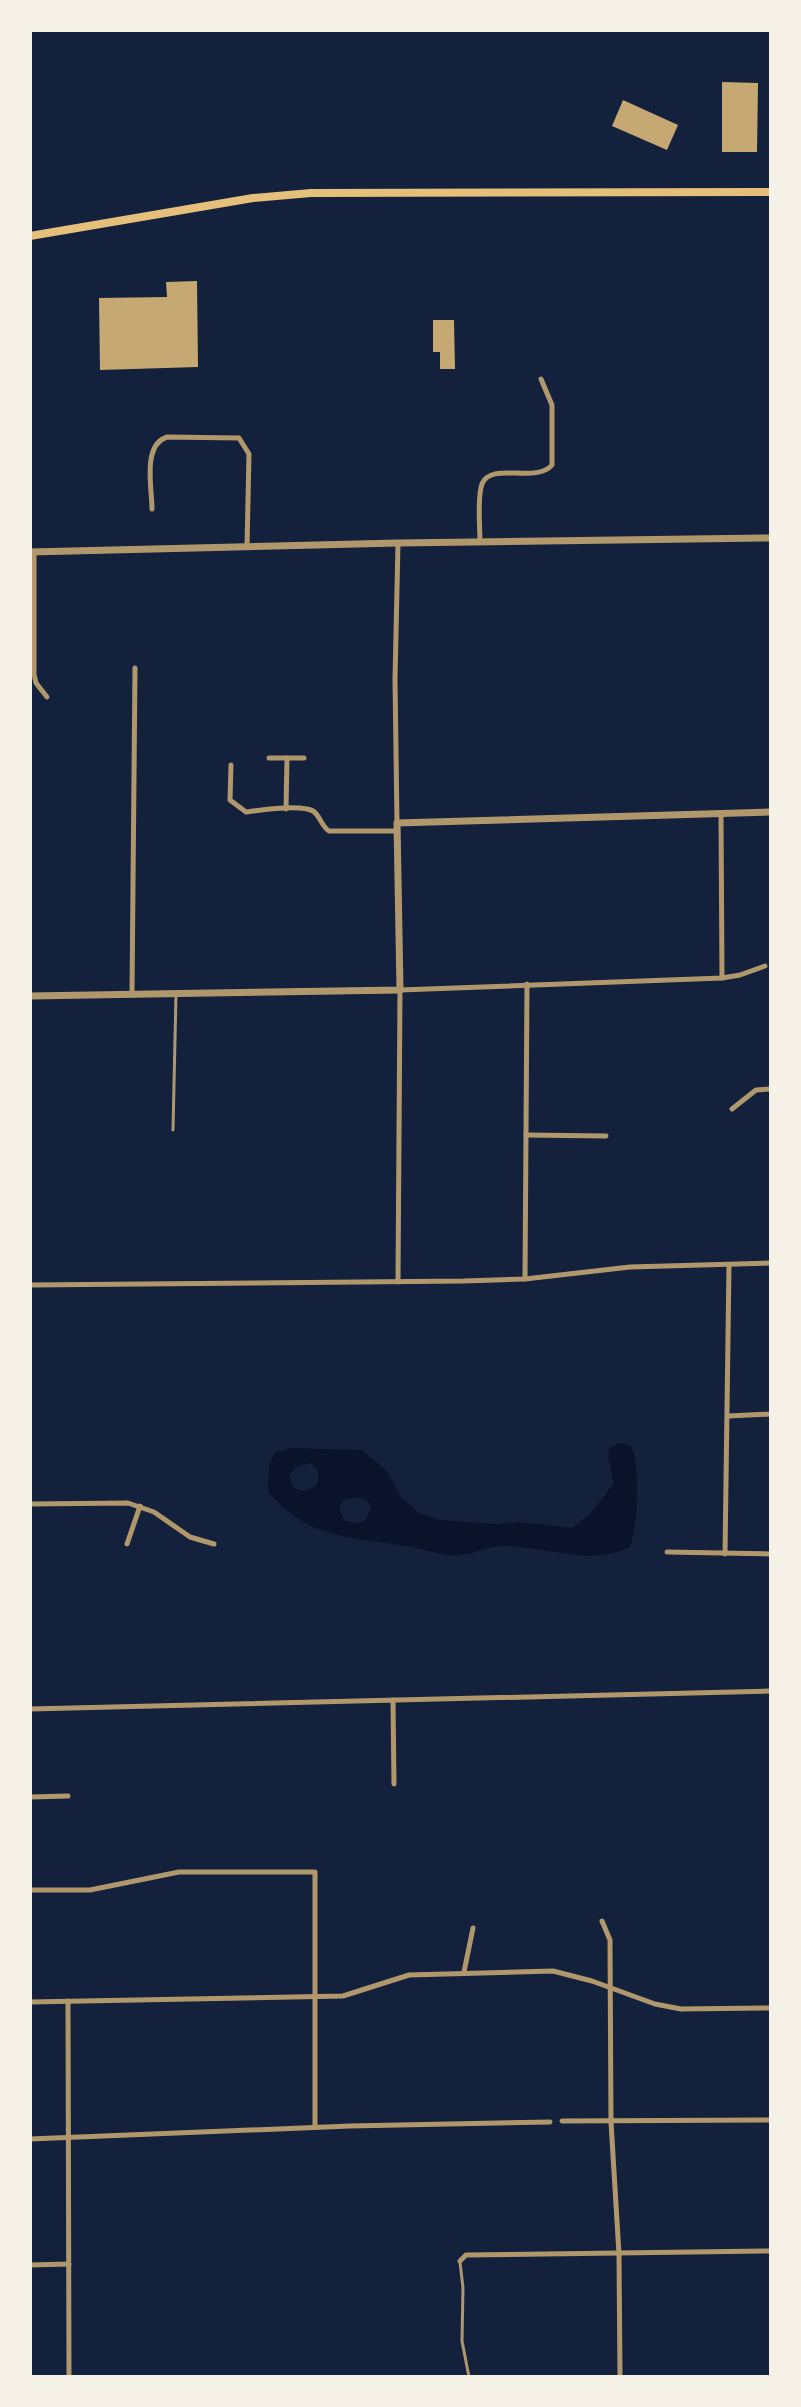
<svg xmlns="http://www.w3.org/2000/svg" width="801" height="2407" font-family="Figtree,sans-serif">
  <rect width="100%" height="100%" fill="#14213d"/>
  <path fill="#0b132b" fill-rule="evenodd" d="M618,1443L630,1445C642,1463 637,1526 630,1547C590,1567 545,1546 503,1546C485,1546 468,1558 449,1555C435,1554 421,1548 407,1546C349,1537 309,1539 268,1492L269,1464L275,1453L291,1448L362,1450L386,1470L401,1497L419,1513L439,1520L496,1524L519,1522L572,1528L590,1514L614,1483L608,1457L609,1449ZM311,1463C319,1471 320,1476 316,1486L305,1491L293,1488L289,1476L296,1467ZM359,1497L368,1501L371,1506L366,1520L357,1524L344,1520L339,1507L343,1500Z"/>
  <g fill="#c6a872">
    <path d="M722,82L758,83L757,152H722Z"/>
    <path d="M623,100L678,125L667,150L612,126Z"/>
    <path d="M197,281L198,367L100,370L99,298L167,297L166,282Z"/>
    <path d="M433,320H454L455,369H440V352H433Z"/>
  </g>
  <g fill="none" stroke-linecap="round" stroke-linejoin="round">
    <g stroke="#b1986c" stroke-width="3">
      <path d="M173,1130L176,994"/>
      <path d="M460,2262L463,2288L462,2341L469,2377"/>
    </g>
    <g stroke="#b1986c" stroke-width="5">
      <path d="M152,509C152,488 142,445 167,437L239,438L249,454L247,547"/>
      <path d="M480,542C480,527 477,497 482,484C491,461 536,484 552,465V405L541,379"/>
      <path d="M34,552V674L36,683L47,697"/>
      <path d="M269,758H304"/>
      <path d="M231,765L230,800L246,812C260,810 301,804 313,811C320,815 321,826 329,831H397"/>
      <path d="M286,809L287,758"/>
      <path d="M721,814L722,978"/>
      <path d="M397,823L395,679L398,543"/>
      <path d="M132,994L135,668"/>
      <path d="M732,1109L756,1090L771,1089"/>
      <path d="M526,1135L606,1136"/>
      <path d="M525,1279L527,984"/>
      <path d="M398,1282L400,990L722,978L740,975L765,966"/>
      <path d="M30,1285L464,1281L525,1279L630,1267L771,1263"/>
      <path d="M728,1416L771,1414"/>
      <path d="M30,1504L128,1503L154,1512L190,1537L214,1544"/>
      <path d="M127,1544L140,1506"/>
      <path d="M667,1552L771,1554"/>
      <path d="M725,1554L729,1265"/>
      <path d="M393,1700L394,1784"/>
      <path d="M30,1709L771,1691"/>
      <path d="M30,1797L68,1796"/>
      <path d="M30,1890H90L179,1872H315V2127"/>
      <path d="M602,1921L610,1940L611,2122L619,2254L620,2377"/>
      <path d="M464,1972L473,1928"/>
      <path d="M68,2001L69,2377"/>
      <path d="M30,2002L343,1996L409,1975L553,1971L592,1981L655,2004L681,2009L771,2008"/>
      <path d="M562,2121L771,2120"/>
      <path d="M30,2139L350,2126L550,2122"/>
      <path d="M460,2261L466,2255L771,2251"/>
      <path d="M30,2265L69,2264"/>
    </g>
    <g stroke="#b1986c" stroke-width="7">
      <path d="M30,552L398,543L771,538"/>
      <path d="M30,996L400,990L397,823L771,812"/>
    </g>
    <path stroke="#e5c07b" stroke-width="8" d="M30,236L253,198L311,193L771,192"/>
  </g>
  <rect width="801" height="2407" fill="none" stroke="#f6f1e7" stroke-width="64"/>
</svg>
